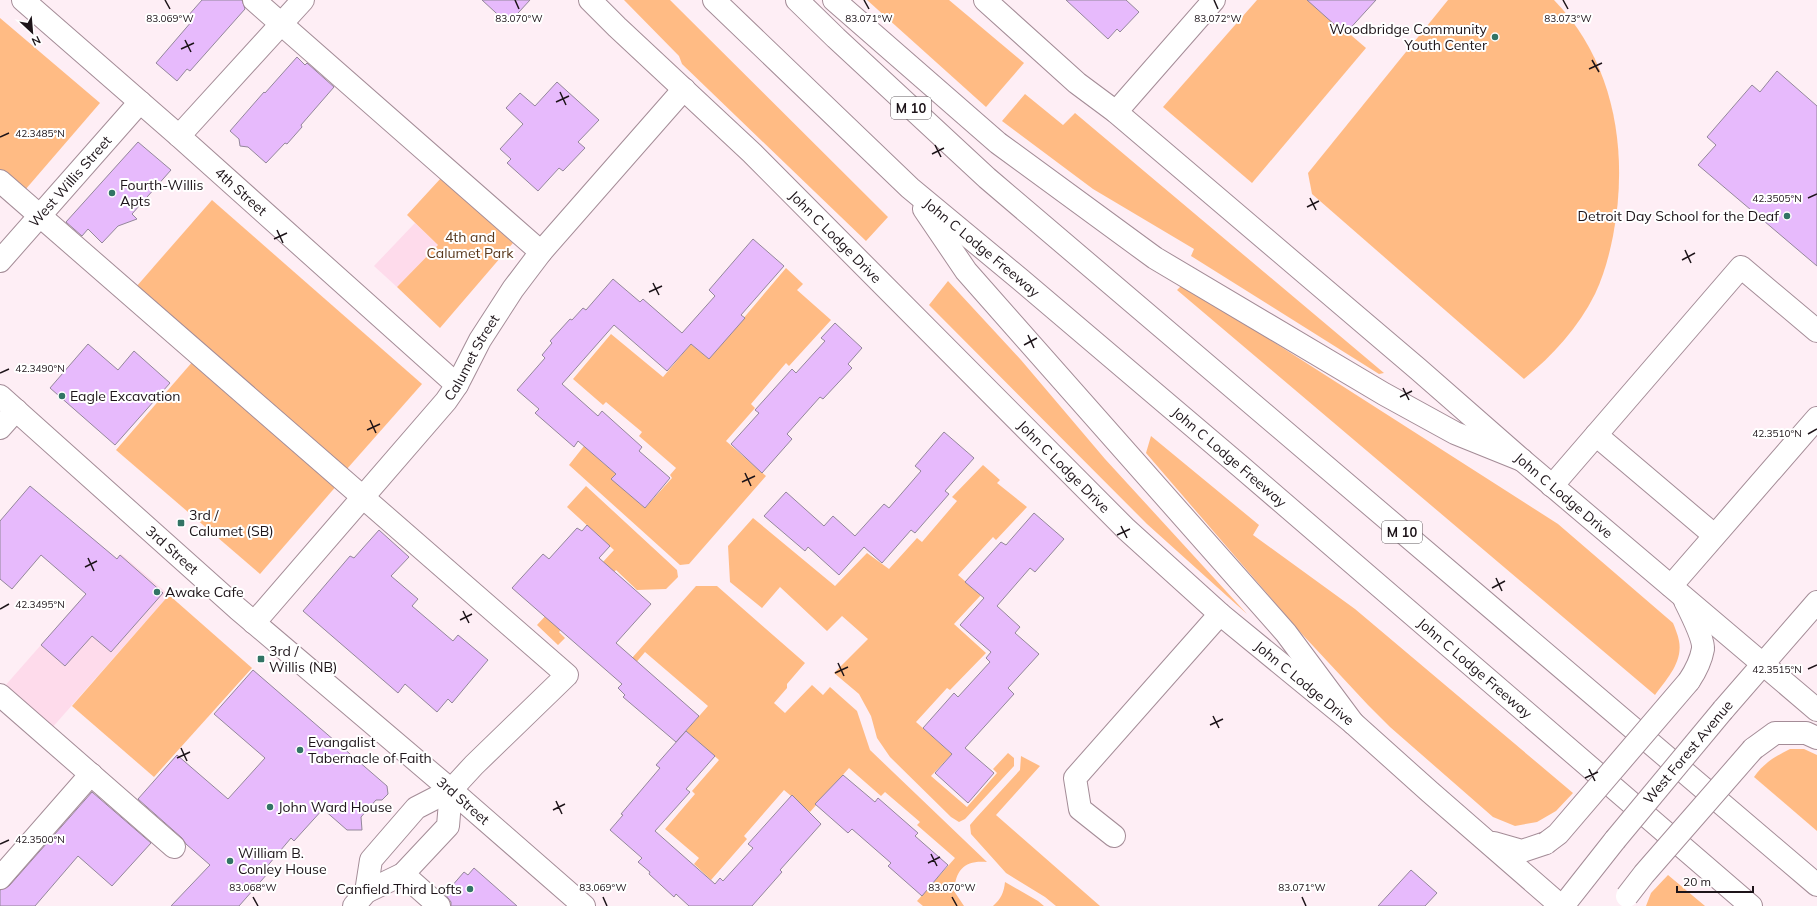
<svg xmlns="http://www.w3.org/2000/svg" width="1817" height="906" font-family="Mulish,sans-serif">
  <rect width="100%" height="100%" fill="#feeef5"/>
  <g fill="#fedbeb">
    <path d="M415,223L438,245L397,287L374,266Z"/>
    <path d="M121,554L169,595L51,729L4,687Z"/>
  </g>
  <g fill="#ffbb84">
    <path d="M624,0H670L888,217L866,241L682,64L679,56Z"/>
    <path d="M867,0H949L1024,63L986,107Z"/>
    <path d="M1257,0H1310L1366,48L1252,183L1163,107Z"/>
    <path d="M1448,0H1554C1615,62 1629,153 1613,236C1609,256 1604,275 1595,294C1578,328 1553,355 1524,379L1312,194L1308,173Z"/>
    <path d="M0,18L100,103L25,190L0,169Z"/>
    <path d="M1025,94L1063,125L1075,113L1384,373L1379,374L1191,256L1194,249L1093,189L1002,121Z"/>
    <path d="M441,178L513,243L440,328L397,287L438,245L407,215Z"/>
    <path d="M212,200L422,384L346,470L136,287Z"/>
    <path d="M786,268L803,284L797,290L831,320L789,366L786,363L751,404L755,408L726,441L766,476L689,564L680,565L569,465L584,446L616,474L612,479L645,508L672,478L670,475L676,468L639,436L642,432L606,402L603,405L573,379L611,334L663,377L691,344L709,359Z"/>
    <path d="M948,281L1021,360L1105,459L1247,614L1147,524L929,305Z"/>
    <path d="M1183,284L1558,524L1673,623C1675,628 1678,635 1679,641C1683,662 1667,679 1655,695L1177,290Z"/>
    <path d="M194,360L338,484L260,574L116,450Z"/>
    <path d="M1151,436L1259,525L1253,535L1355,609L1573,793L1556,811L1537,822L1515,826L1493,817L1390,727L1368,705L1301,633L1146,453Z"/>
    <path d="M983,465L1000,480L997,483L1027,507L996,540L993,537L958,575L981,595L954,624L986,653L950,690L947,688L916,722L952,754L931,776L967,807L997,773L993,769L1008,753L1014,758V766L965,819L959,822L951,817L890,757L877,738L871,716L859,694L834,673L868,639L842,616L827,631L780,587L762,608L730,582L728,546L753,518L835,586L867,553L889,569L917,538L922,542L957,501L952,497Z"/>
    <path d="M586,486L677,570L678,577L666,589L637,590L616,570L559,632L565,638L558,645L537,625L576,583L580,587L614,550L567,507Z"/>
    <path d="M696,586H717L805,663L787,684V688L774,703L785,713L812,685L823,695L830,687L857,711L870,750L987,862C965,860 956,869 954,891L964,906H923L917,901L955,858L917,825L920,822L885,792L881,796L849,768L810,812L784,790L744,836L747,839L711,880L694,864L699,858L665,829L695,794L692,791L719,760L686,731L708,706L645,652L622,679L616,676Z"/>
    <path d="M169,595L252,668L154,777L72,706Z"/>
    <path d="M1790,749H1804L1817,755V831L1754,777C1764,763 1774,757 1790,749Z"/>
    <path d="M1021,756L1040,766L996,815L1100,906H1056L1045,897L1006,873L971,834L970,825L976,818L1020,770Z"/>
    <path d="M1668,875L1705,906H1646L1651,893Z"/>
    <path d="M1005,882L1038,901L1044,906H993C1001,899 1004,892 1005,882Z"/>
  </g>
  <g fill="#e7bafc" stroke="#94879b">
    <path d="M202,0H242L245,9L190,71L187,69L177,81L156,63L192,21L187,17Z"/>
    <path d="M482,0H530L508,24Z"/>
    <path d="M1066,0H1126L1139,12L1120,32L1117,29L1108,39Z"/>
    <path d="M1307,0H1376L1345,34Z"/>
    <path d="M297,57L305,65L307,63L334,87L301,125L302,127L287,144L285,143L266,163L248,147L240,146L239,139L230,131L264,92L265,93Z"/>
    <path d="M1777,71L1817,106V266L1698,165L1716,145L1707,137L1752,85L1760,92Z"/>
    <path d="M557,82L599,120L578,142L585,148L563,171L559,168L538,191L507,163L511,159L500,149L523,124L506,108L520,93L535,106Z"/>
    <path d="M138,142L171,170L132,214L137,219L118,226L102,243L88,229L82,236L66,222Z"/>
    <path d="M753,239L784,266L741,315L745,318L709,359L691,344L667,371L614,325L562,384L598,416L602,411L642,447L639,451L670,478L645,508L611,479L616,474L578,441L574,447L535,413L539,409L517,390L545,358L542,355L552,343L550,341L570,319L572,320L583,308L586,310L613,279L640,302L643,299L682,333L715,296L709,290Z"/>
    <path d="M835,323L862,348L848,364L852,368L823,399L820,397L787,434L792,439L762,473L731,444L759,413L755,410L792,369L796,373L825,341L821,338Z"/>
    <path d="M88,344L118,370L134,351L170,383L115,445L50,388Z"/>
    <path d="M944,432L974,458L945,491L949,494L915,533L911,530L882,563L864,547L839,575L808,547L805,551L764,516L786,492L824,526L833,516L855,536L884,504L889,508L921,471L915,466Z"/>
    <path d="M30,486L117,559L120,555L163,593L111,652L92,636L65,666L41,645L86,594L41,555L12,589L0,579V521Z"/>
    <path d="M1034,513L1064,539L1035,572L1030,568L997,606L1020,627L1015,633L1039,654L1008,688L1014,694L965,748L994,773L968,803L935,773L952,754L923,728L954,693L958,697L990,662L986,658L991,652L960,625L984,598L965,582L1001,542L1006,545Z"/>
    <path d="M587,525L610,546L599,558L651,604L616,643L699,716L676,742L623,697L625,695L618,688L622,684L512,588L543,554L549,559L577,528L582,531Z"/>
    <path d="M379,530L409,557L391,576L418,599L412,606L453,641L458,635L488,660L452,703L448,699L437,712L405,684L398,693L303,611L350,556L354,558Z"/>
    <path d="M253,670L387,786L388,794L382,800H376L361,817L362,830H347L323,809L294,841L291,838L264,870L268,873L239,906H171L210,865L186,844L182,838L138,799L177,755L228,799L265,758L214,714Z"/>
    <path d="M686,731L715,756L686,789L690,792L655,831L715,884L720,878L723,881L753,848L748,844L792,795L821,824L780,870L782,872L752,906H689L676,894L674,897L649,874L650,872L638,862L642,858L610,830L623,815L621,814L660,768L656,765Z"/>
    <path d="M843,775L875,802L878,798L918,833L915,836L948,865L922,896L888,866L891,863L852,829L848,833L815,804Z"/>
    <path d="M92,792L151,843L112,886L78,856L35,906H0V890L9,886Z"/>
    <path d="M474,868L517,906H451V902L445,894L464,872L468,875Z"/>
    <path d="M1411,870L1437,893L1425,906H1378Z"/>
  </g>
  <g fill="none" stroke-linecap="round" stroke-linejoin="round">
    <defs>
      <g id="minor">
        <path id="s1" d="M23,0L179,136L457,385"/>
        <path d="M254,0L541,252"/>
        <path d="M1116,112L1214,0"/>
        <path d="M179,136L303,0"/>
        <path d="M0,181L567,675L474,765L451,790L416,808L371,860L366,892"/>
        <path id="s2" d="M0,261L140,102"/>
        <path id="s3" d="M0,396L238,609L451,790L584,906"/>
        <path d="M0,428L16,410"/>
        <path d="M1596,435L1714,535"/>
        <path d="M1552,486L1741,267L1817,331"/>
        <path d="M1671,586L1817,418"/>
        <path id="s4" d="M254,623L446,401L457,385L480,340L513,289L541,252L684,89"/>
        <path d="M0,695L174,847"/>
        <path d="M1723,710L1817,602"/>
        <path d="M1114,836L1080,809L1075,778L1220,614"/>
        <path d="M403,874L439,906"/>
        <path d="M0,878L91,774"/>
        <path d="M354,906L366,892L403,874L448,826L451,790"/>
        <path d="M1563,906L1615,840"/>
      </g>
      <g id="major">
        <path id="s5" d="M590,0L617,27L752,153L1126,529L1220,614L1353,723L1430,792L1561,906"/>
        <path id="s6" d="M985,0L1077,83L1116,112L1418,369L1522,460L1817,710"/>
        <path d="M1685,601C1690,611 1704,639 1703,649C1701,660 1695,672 1689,681"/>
        <path d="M1753,749L1775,733H1806L1817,738"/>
        <path d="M1494,843L1522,851L1546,843"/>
      </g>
      <g id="highway">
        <path id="s7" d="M714,0L910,188L1021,280L1240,466L1751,906"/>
        <path d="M797,0L836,38L987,178L1817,885"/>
        <path d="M834,0L998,143L1155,258L1384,394L1455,433L1522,460"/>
        <path d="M924,209L966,271L1286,633L1353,723"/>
      </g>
    </defs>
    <use href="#minor" stroke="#a48c97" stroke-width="24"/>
    <use href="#major" stroke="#a48c97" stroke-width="24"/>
    <use href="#highway" stroke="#a48c97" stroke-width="24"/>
    <use href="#minor" stroke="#fff" stroke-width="22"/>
    <use href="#major" stroke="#fff" stroke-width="22"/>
    <use href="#highway" stroke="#fff" stroke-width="22"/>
    <defs>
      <path id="minor-bridge" d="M1615,840L1723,710"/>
      <g id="major-bridge">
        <path d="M1546,843L1558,834L1689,681"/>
        <path d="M1627,896L1644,874L1753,749"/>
      </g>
    </defs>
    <use href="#minor-bridge" stroke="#a48c97" stroke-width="24" stroke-linecap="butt"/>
    <use href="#major-bridge" stroke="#a48c97" stroke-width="24" stroke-linecap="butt"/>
    <use href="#minor-bridge" stroke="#fff" stroke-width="22"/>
    <use href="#major-bridge" stroke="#fff" stroke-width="22"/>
  </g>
  <path fill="none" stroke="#1d1419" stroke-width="1.5" d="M165,0L170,9M515,0L519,9M864,0L869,9M1214,0L1218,9M1563,0L1568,9M185,40L191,52M181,49L194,43M1592,60L1599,72M1589,69L1602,63M560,92L566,105M556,102L569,96M0,137L9,133M935,145L941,157M932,154L944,148M1310,198L1316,210M1808,198L1817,194M1307,207L1319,201M277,230L283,243M274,239L287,233M1685,250L1691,263M1682,260L1695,253M653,283L659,295M649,292L662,286M1028,335L1034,348M1024,345L1037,338M0,373L9,369M1403,388L1409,400M1400,397L1412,391M370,420L376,433M367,430L380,424M1808,434L1817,429M745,473L751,486M742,482L755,476M1121,526L1127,538M1117,535L1130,529M88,558L94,571M85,567L97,561M1496,578L1502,591M1492,588L1505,581M0,609L9,604M463,611L469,623M460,620L472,614M838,663L844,676M1808,669L1817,665M835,673L848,667M1213,716L1219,728M1210,725L1223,719M181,748L187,761M177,758L190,752M1589,769L1595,781M1585,778L1598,772M556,801L562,814M553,810L565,804M0,844L9,840M931,854L937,866M928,863L940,857M253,897L258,906M603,897L607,906M952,897L957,906M1302,897L1306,906"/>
  <g fill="#327465" stroke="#fff" stroke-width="1.5">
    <circle cx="1495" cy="37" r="4"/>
    <circle cx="112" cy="193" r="4"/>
    <circle cx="1787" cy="216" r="4"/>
    <circle cx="62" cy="396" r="4"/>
    <rect x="177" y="519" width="8" height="8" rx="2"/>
    <circle cx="157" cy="592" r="4"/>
    <rect x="257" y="655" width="8" height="8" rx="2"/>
    <circle cx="300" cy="750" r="4"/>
    <circle cx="270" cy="807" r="4"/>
    <circle cx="230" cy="861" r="4"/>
    <circle cx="470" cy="889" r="4"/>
  </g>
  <g text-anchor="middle" stroke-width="4" stroke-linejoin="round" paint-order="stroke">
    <g fill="#fff" stroke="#615a5e" stroke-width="1">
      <rect x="891" y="97" width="40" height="22" rx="3"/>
      <rect x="1382" y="521" width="40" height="22" rx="3"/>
    </g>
    <g font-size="13" font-weight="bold" fill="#1d1419">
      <text x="911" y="113">M 10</text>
      <text x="1402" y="537">M 10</text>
    </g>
    <g font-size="14" fill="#1d1419" stroke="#fff" text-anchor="start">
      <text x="1487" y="34" text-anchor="end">Woodbridge Community<tspan x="1487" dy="16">Youth Center</tspan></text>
      <text x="120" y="190">Fourth-Willis<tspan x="120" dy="16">Apts</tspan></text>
      <text x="1779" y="221" text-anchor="end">Detroit Day School for the Deaf</text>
      <text x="70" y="401">Eagle Excavation</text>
      <text x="189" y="520">3rd /<tspan x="189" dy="16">Calumet (SB)</tspan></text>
      <text x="165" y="597">Awake Cafe</text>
      <text x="269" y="656">3rd /<tspan x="269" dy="16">Willis (NB)</tspan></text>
      <text x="308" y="747">Evangalist<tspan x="308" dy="16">Tabernacle of Faith</tspan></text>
      <text x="278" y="812">John Ward House</text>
      <text x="238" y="858">William B.<tspan x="238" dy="16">Conley House</tspan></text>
      <text x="462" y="894" text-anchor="end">Canfield Third Lofts</text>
    </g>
    <g font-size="14" fill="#1d1419" stroke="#fff">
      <text dy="5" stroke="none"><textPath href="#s2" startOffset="106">West Willis Street</textPath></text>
      <text dy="5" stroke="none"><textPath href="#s1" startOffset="290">4th Street</textPath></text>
      <text dy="5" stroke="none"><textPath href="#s5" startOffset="341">John C Lodge Drive</textPath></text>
      <text dy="5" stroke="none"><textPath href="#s7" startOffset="365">John C Lodge Freeway</textPath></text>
      <text dy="5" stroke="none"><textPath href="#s4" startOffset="344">Calumet Street</textPath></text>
      <text dy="5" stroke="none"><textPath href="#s7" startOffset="689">John C Lodge Freeway</textPath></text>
      <text dy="5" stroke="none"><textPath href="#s5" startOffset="665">John C Lodge Drive</textPath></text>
      <text dy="5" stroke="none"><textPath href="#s6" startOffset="762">John C Lodge Drive</textPath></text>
      <text dy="5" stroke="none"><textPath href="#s3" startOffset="231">3rd Street</textPath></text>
      <text dy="5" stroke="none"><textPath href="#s7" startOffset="1013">John C Lodge Freeway</textPath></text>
      <text dy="5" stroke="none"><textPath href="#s5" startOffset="989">John C Lodge Drive</textPath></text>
      <text transform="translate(1688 752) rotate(-50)" y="5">West Forest Avenue</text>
      <text dy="5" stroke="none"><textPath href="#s3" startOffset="615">3rd Street</textPath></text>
    </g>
    <g font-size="14" fill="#58371b" stroke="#fff">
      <text x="470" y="242">4th and<tspan x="470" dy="16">Calumet Park</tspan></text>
    </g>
  </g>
  <g font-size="10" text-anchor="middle" fill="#1d1419" stroke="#fff" stroke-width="4" stroke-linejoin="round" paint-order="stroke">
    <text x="170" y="22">83.069°W</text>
    <text x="519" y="22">83.070°W</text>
    <text x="1218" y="22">83.072°W</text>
    <text x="1568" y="22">83.073°W</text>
    <text x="869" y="22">83.071°W</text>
    <text x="40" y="137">42.3485°N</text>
    <text x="1777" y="202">42.3505°N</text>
    <text x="40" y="372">42.3490°N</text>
    <text x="1777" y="437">42.3510°N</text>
    <text x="40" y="608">42.3495°N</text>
    <text x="1777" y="673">42.3515°N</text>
    <text x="40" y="843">42.3500°N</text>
    <text x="253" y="891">83.068°W</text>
    <text x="603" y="891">83.069°W</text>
    <text x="952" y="891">83.070°W</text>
    <text x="1302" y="891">83.071°W</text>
  </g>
  <g transform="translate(32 32) rotate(154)" stroke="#ffffff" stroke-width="3" paint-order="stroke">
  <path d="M0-3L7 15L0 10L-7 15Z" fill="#1d1419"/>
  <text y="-6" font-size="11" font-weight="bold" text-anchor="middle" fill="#1d1419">N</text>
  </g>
  <path d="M1677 886v6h76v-6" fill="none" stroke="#1d1419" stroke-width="2"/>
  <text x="1683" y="886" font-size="12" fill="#1d1419" stroke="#ffffff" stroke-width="3" paint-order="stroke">20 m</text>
</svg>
